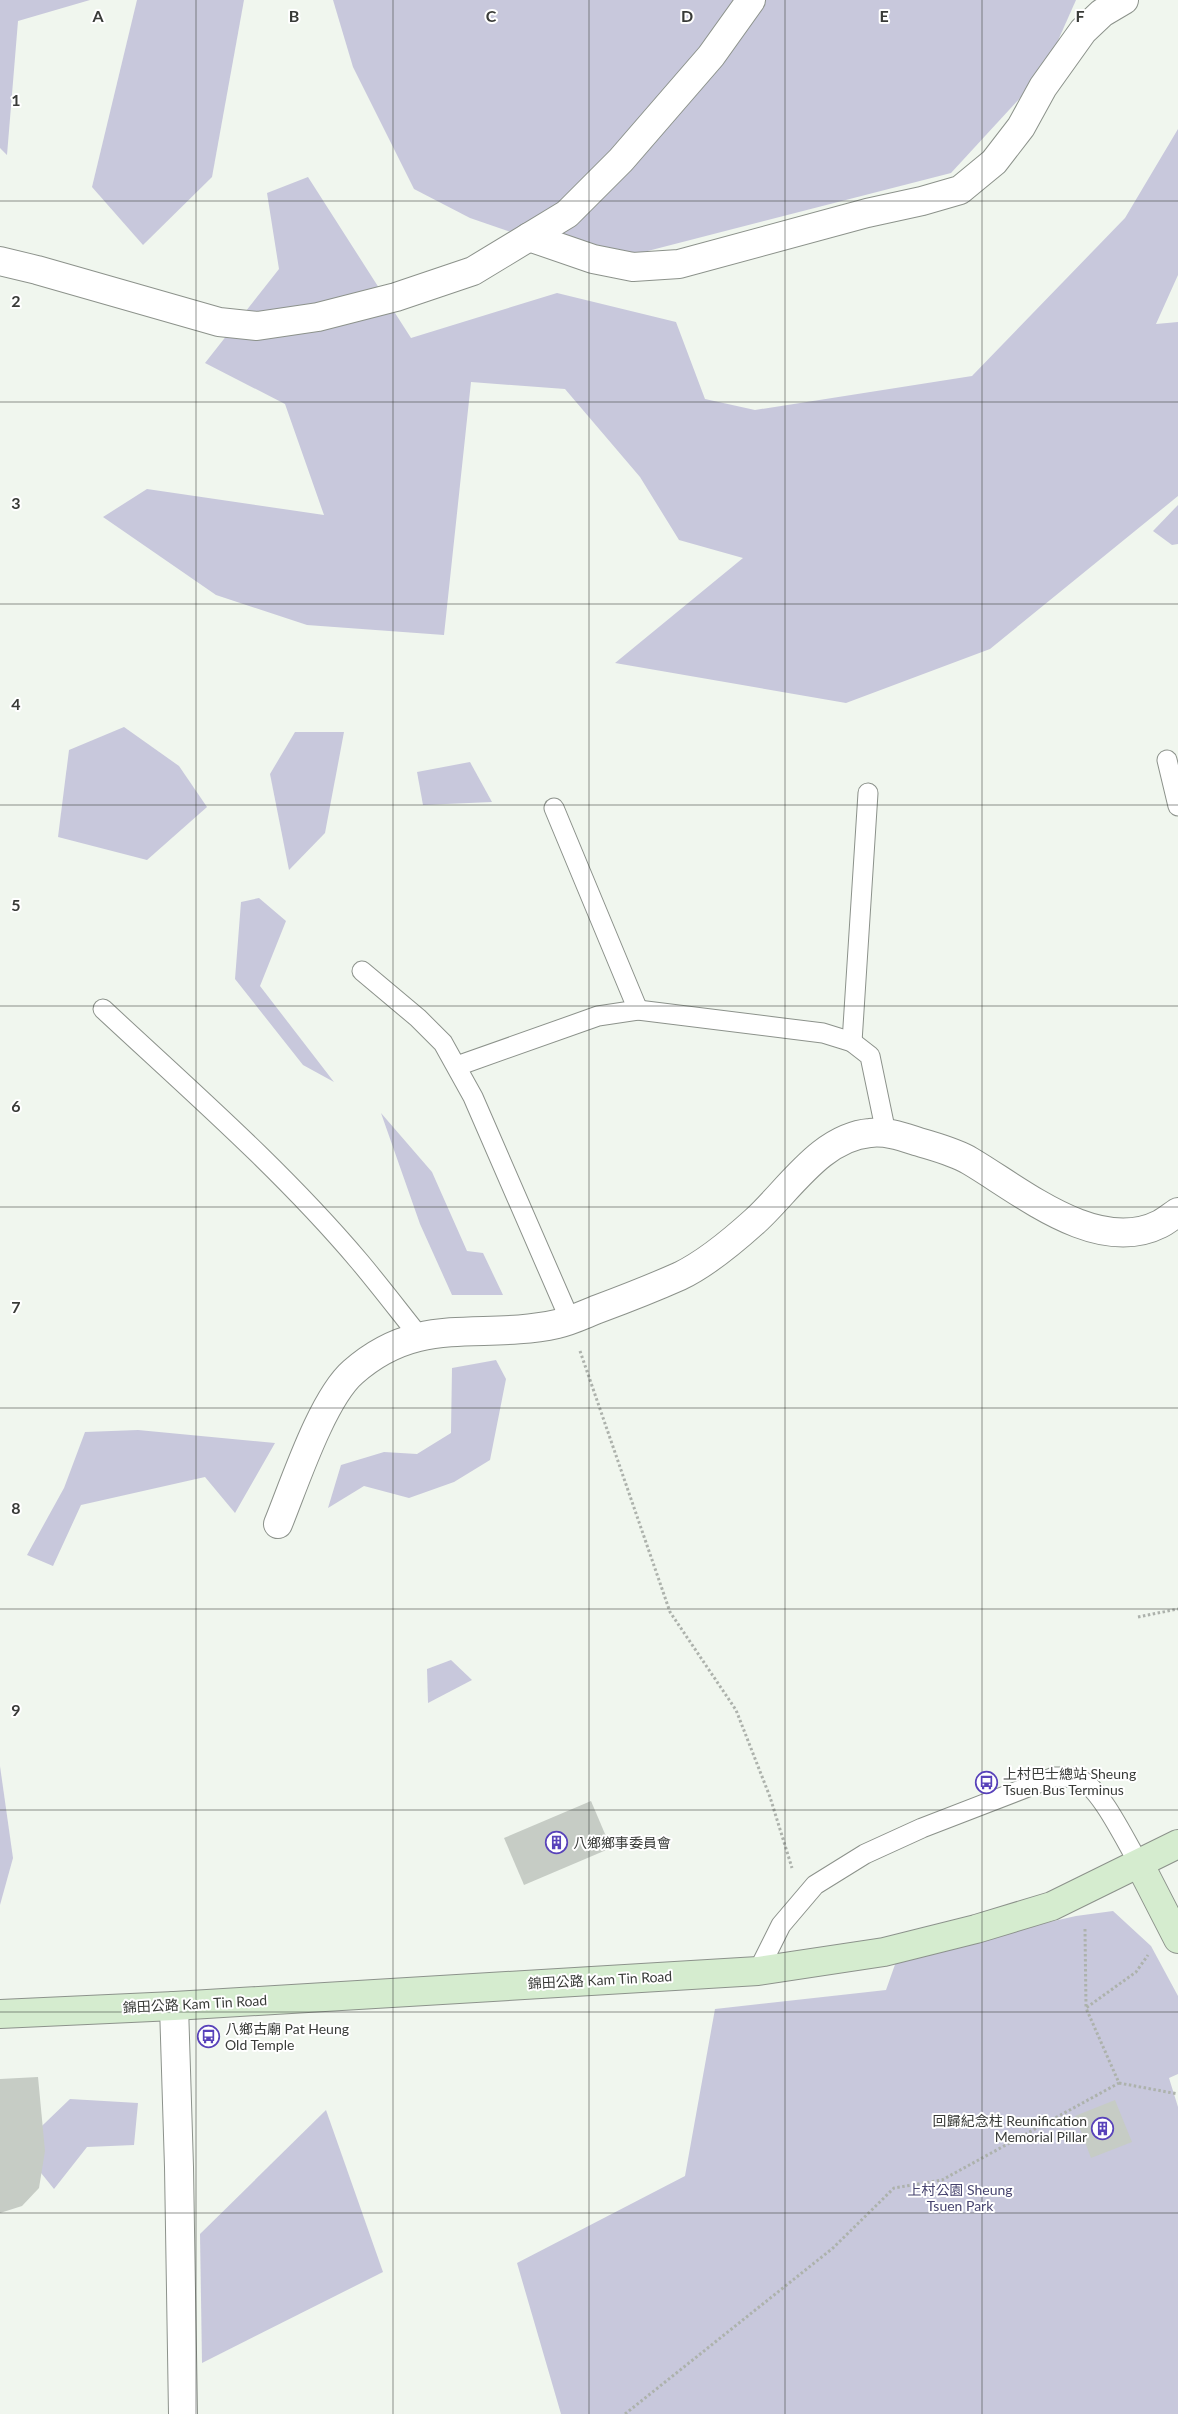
<svg xmlns="http://www.w3.org/2000/svg" width="1178" height="2414" font-family="Lato,'Noto Sans TC',sans-serif">
  <rect width="100%" height="100%" fill="#f0f6ee"/>
  <g fill="#c8c8dc">
    <path d="M0,0H90L18,21L7,155L0,148Z"/>
    <path d="M137,0H244L212,177L143,245L92,187Z"/>
    <path d="M333,0H1076L1044,72L951,173L601,263L470,218L414,189L353,67Z"/>
    <path d="M1178,129V275L1156,324L1178,322V496L990,649L846,703L615,663L743,558L679,540L640,477L565,389L471,382L444,635L307,625L216,595L103,517L147,489L324,515L285,404L205,363L279,269L267,193L308,177L411,338L557,293L676,322L705,399L755,410L972,376L1125,218Z"/>
    <path d="M1178,505V544L1172,545L1153,531Z"/>
    <path d="M124,727L179,766L207,807L147,860L58,837L69,750Z"/>
    <path d="M295,732H344L325,833L289,870L270,774Z"/>
    <path d="M470,762L492,802L423,805L417,772Z"/>
    <path d="M259,898L286,921L260,986L334,1082L303,1065L235,979L241,902Z"/>
    <path d="M381,1113L432,1172L467,1251L483,1253L503,1295H452L420,1224Z"/>
    <path d="M496,1360L506,1379L490,1460L454,1482L409,1498L364,1486L328,1508L341,1465L384,1452L417,1454L451,1433L452,1368Z"/>
    <path d="M138,1430L275,1443L235,1513L205,1477L81,1505L53,1566L27,1555L64,1488L85,1432Z"/>
    <path d="M451,1660L472,1680L428,1703L427,1669Z"/>
    <path d="M0,1766L13,1858L0,1905Z"/>
    <path d="M1113,1911L1151,1946L1178,1996V2074L1169,2078L1178,2107V2414H561L517,2263L685,2176L715,2009L886,1990L898,1956L1076,1916Z"/>
    <path d="M70,2099L138,2103L134,2145L87,2147L54,2189L20,2147Z"/>
    <path d="M326,2110L383,2272L202,2363L200,2234Z"/>
  </g>
  <g fill="#c6ccc5">
    <path d="M591,1801L611,1848L524,1885L504,1838Z"/>
    <path d="M38,2077L45,2151L39,2188L22,2206L0,2213V2079Z"/>
    <path d="M1115,2100L1132,2142L1091,2158L1075,2116Z"/>
  </g>
  <g fill="none" stroke-linecap="round" stroke-linejoin="round">
    <defs>
      <g id="service">
        <path d="M1167,760L1178,806"/>
        <path d="M554,808L638,1010"/>
        <path d="M362,971L418,1018L443,1043L473,1097L570,1320"/>
        <path d="M103,1009C190,1090 282,1170 359,1261C380,1286 399,1311 419,1336"/>
        <path d="M852,1042L868,793"/>
        <path d="M457,1066L598,1016L638,1010L823,1033L852,1042L870,1056L886,1133"/>
        <path d="M758,1971L781,1925L815,1885L865,1854L922,1828L1054,1777C1065,1777 1074,1776 1084,1782C1103,1793 1127,1844 1140,1865"/>
      </g>
      <g id="minor">
        <path d="M529,237L593,259L633,267L679,264L867,213L922,201L960,190L994,162L1021,127L1043,87L1083,31L1102,13L1124,0"/>
        <path d="M0,261L37,270L219,322L257,326L318,317L396,297L473,271L567,214L621,160L711,56L751,0"/>
        <path d="M278,1524C294,1485 322,1399 353,1372C420,1313 480,1341 557,1324C571,1321 585,1314 598,1309C625,1299 653,1288 680,1276C705,1264 734,1240 755,1221C789,1190 821,1137 870,1133C887,1131 903,1137 919,1142C935,1147 955,1152 970,1161C1021,1191 1097,1256 1160,1224C1166,1221 1172,1216 1178,1212"/>
        <path d="M174,2006L179,2167L183,2414"/>
      </g>
      <g id="secondary">
        <path d="M1140,1865L1178,1939"/>
        <path d="M0,2014L174,2006L758,1971L884,1952L976,1929L1052,1906L1178,1844"/>
      </g>
    </defs>
    <use href="#service" stroke="#8c928b" stroke-width="21"/>
    <use href="#minor" stroke="#8c928b" stroke-width="30"/>
    <use href="#secondary" stroke="#8c928b" stroke-width="30"/>
    <g stroke="#adb2ac" stroke-width="3" stroke-dasharray="2.5 2.5" stroke-linecap="butt">
      <path d="M580,1351L670,1612L736,1710L770,1797L792,1868"/>
      <path d="M1138,1617L1178,1609"/>
      <path d="M1085,1929L1086,2008"/>
      <path d="M1119,2083L1178,2094"/>
      <path d="M625,2414L833,2248L894,2188L942,2180L1119,2083L1086,2008L1136,1972L1148,1955"/>
    </g>
    <use href="#service" stroke="#fff" stroke-width="19"/>
    <use href="#minor" stroke="#fff" stroke-width="28"/>
    <use href="#secondary" stroke="#d5eccf" stroke-width="28"/>
  </g>
  <path fill="none" stroke="#393b38" stroke-width="1" stroke-opacity="0.55" d="M196,0V2414M393,0V2414M589,0V2414M785,0V2414M982,0V2414M0,201H1178M0,402H1178M0,604H1178M0,805H1178M0,1006H1178M0,1207H1178M0,1408H1178M0,1609H1178M0,1810H1178M0,2012H1178M0,2213H1178"/>
  <defs>
    <symbol id="bus-ring" viewBox="-11 -11 22 22"><circle r="9.5" fill="#fff" stroke="#5842ba" stroke-width="1.5"/><path d="M-5-6H5V4H4V6H2V4H-2V6H-4V4H-5ZM-3.5-4V0h7V-4ZM-3.5 1.2v1.5H-2V1.2ZM2 1.2v1.5H3.5V1.2Z" fill="#5842ba"/></symbol>
    <symbol id="building-ring" viewBox="-11 -11 22 22"><circle r="9.5" fill="#fff" stroke="#5842ba" stroke-width="1.5"/><path d="M-4-6H4V6H1V3H-1V6H-4ZM-2.5-4.3h1.7v1.8h-1.7ZM.8-4.3h1.7v1.8H.8ZM-2.5-1h1.7V.8h-1.7ZM.8-1h1.7V.8H.8Z" fill="#5842ba"/></symbol>
  </defs>
  <g fill-rule="evenodd">
    <use href="#bus-ring" x="974" y="1770" width="25" height="25"/>
    <use href="#building-ring" x="544" y="1830" width="25" height="25"/>
    <use href="#bus-ring" x="196" y="2024" width="25" height="25"/>
    <use href="#building-ring" x="1090" y="2116" width="25" height="25"/>
  </g>
  <g text-anchor="middle" stroke-width="4" stroke-linejoin="round" paint-order="stroke">
    <g font-size="14" fill="#393b38" stroke="#fff" text-anchor="start">
      <text x="1003" y="1779">上村巴士總站 Sheung<tspan x="1003" dy="16">Tsuen Bus Terminus</tspan></text>
      <text x="573" y="1848">八鄉鄉事委員會</text>
      <text x="225" y="2034">八鄉古廟 Pat Heung<tspan x="225" dy="16">Old Temple</tspan></text>
      <text x="1087" y="2126" text-anchor="end">回歸紀念柱 Reunification<tspan x="1087" dy="16">Memorial Pillar</tspan></text>
    </g>
    <g font-size="14" fill="#393b38" stroke="#fff">
      <text transform="translate(600 1980) rotate(-3)" y="5">錦田公路 Kam Tin Road</text>
      <text transform="translate(195 2004) rotate(-3)" y="5">錦田公路 Kam Tin Road</text>
    </g>
    <g font-size="14" fill="#47446f" stroke="#fff">
      <text x="960" y="2195">上村公園 Sheung<tspan x="960" dy="16">Tsuen Park</tspan></text>
    </g>
  </g>
  <g font-size="16" text-anchor="middle" font-weight="bold" fill="#393b38" stroke="#fff" stroke-width="4" stroke-linejoin="round" paint-order="stroke">
    <text x="98" y="22">A</text>
    <text x="294" y="22">B</text>
    <text x="491" y="22">C</text>
    <text x="687" y="22">D</text>
    <text x="884" y="22">E</text>
    <text x="1080" y="22">F</text>
    <text x="16" y="106">1</text>
    <text x="16" y="307">2</text>
    <text x="16" y="509">3</text>
    <text x="16" y="710">4</text>
    <text x="16" y="911">5</text>
    <text x="16" y="1112">6</text>
    <text x="16" y="1313">7</text>
    <text x="16" y="1514">8</text>
    <text x="16" y="1716">9</text>
  </g>
</svg>
